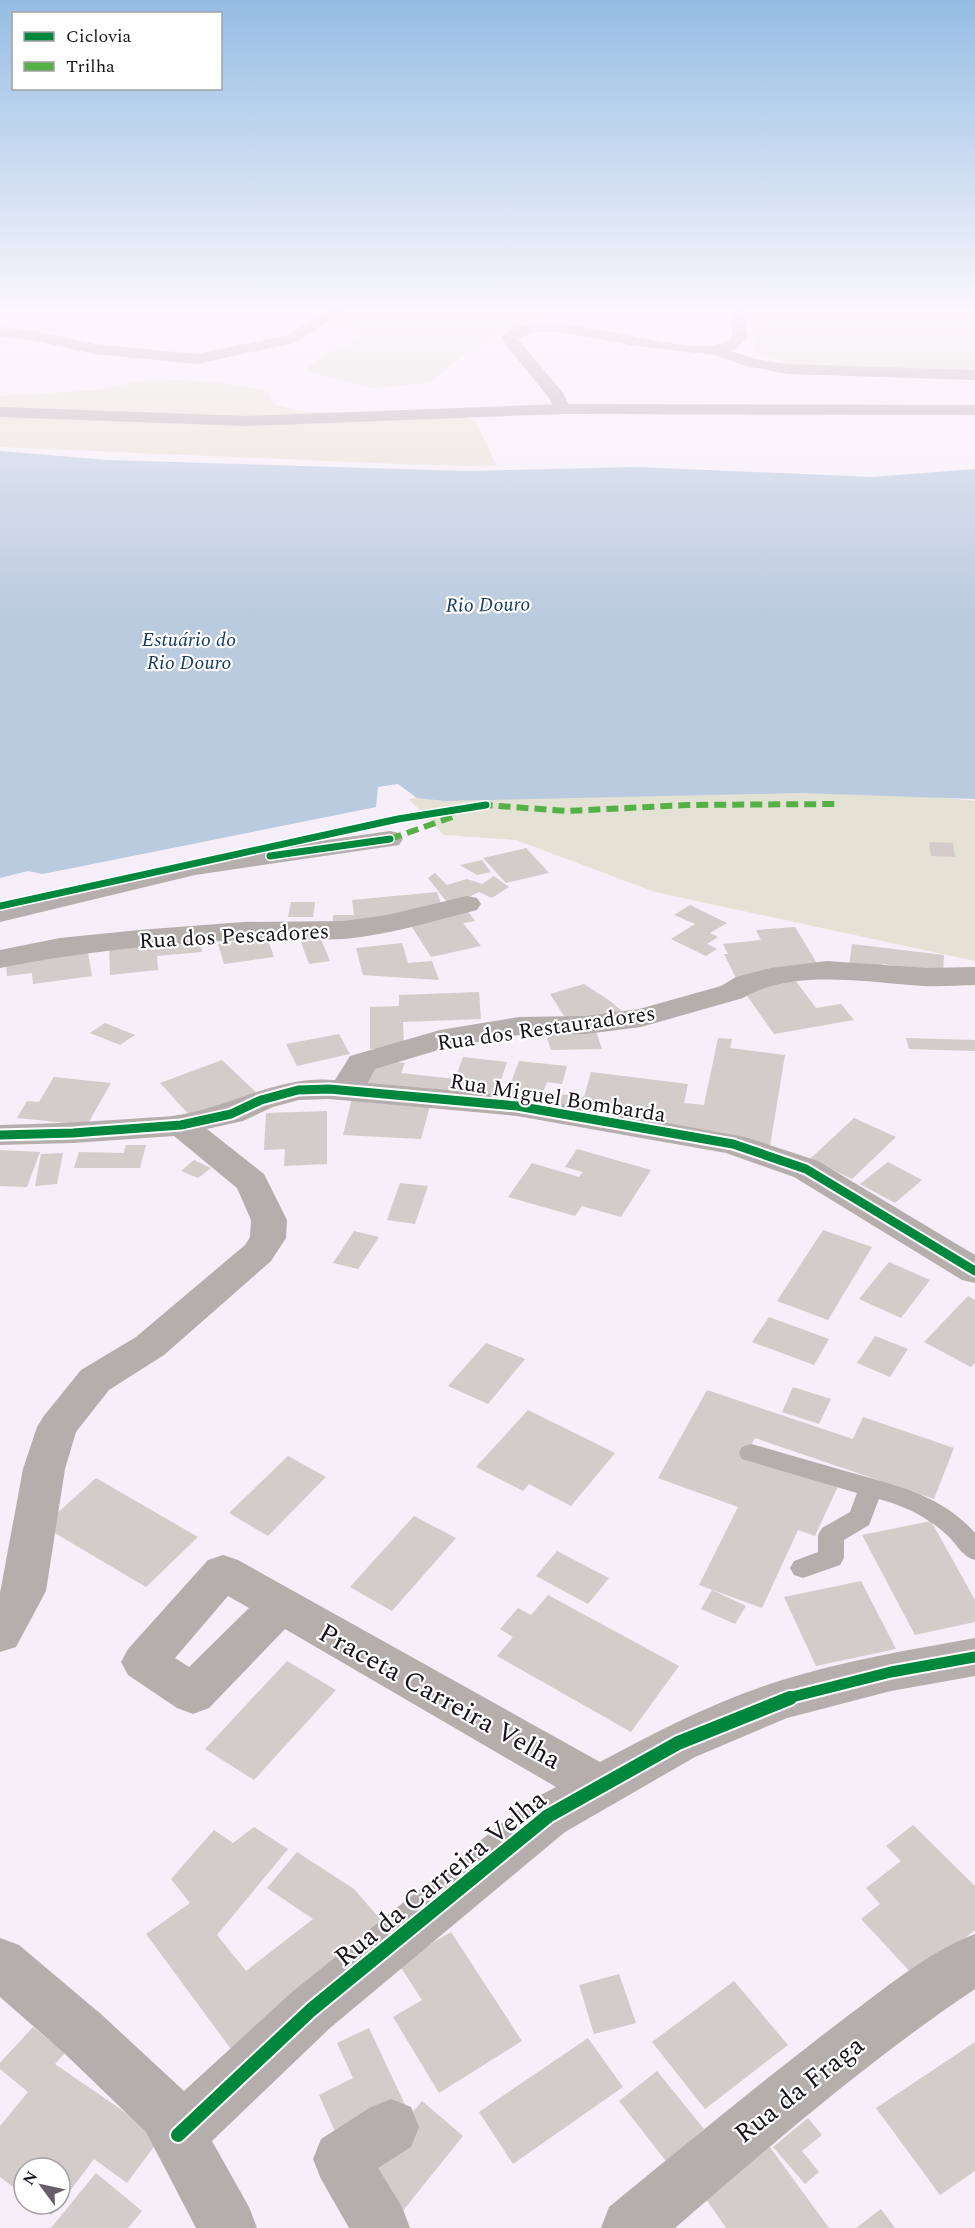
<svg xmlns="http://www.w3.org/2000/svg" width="975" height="2228" font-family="Spectral,serif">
  <rect width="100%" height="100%" fill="#f6eef8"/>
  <g fill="#e4e2d4">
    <path d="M358,307H548L540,318L491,334L429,383L373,388L307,371C317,351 346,350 362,335L356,327L325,324Z"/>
    <path d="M755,307H975V373L790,365L754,352Z"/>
    <path d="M152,379C191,380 229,382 267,391L273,404L303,412L386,414L443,409L475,421L497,466L422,465L0,447V396L96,390Z"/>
    <path d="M880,786L902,794L975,801V961L655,892L516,840L444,835L409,799L424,796Z"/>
  </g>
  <path fill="#bacadf" d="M0,451L107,460L465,471L637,467L872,477L975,469V799L801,793L446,801L417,798L398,784L378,787L376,807L43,874L28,871L0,878Z"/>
  <g fill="#d4cbcb">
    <path d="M929,842L953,843L955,857L931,856Z"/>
    <path d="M526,848L549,873L506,883L483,858Z"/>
    <path d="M482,860L491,872L477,875L460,865Z"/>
    <path d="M435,873L447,885L467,879L482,884L494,876L509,887L492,898L479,892L450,906L428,878Z"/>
    <path d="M437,892L442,907L333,925V915H354L352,900Z"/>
    <path d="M291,902H315L313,917H288Z"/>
    <path d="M690,905L727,923L710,933L718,937L707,944L717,949L706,956L671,939L695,924L674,915Z"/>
    <path d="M465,907L475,921L463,923L481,946L431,957L410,924Z"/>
    <path d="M795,927L821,970L736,978L724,954H728L723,944L761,940L756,930Z"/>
    <path d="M200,936L202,952L157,956L158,970L110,975L109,946Z"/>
    <path d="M267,937L274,957L224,964L218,944Z"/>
    <path d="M321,939L330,961L309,964L301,942Z"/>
    <path d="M402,943L408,963L432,961L439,980L363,975L356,948Z"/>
    <path d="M852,944L944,955L943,973L883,964L882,970L849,966Z"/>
    <path d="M87,947L92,976L33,984L32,973L7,976L6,959Z"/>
    <path d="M792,976L816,1008L841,1004L854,1020L774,1034L745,993Z"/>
    <path d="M584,984L610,1001L629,1017L568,1022L550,994Z"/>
    <path d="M479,992L481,1019L403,1022L404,1048L370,1049V1007L399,1006V995Z"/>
    <path d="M105,1023L135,1035L120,1045L90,1033Z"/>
    <path d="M594,1025L602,1049L551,1050L544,1029Z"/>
    <path d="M339,1034L350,1054L297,1066L286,1044Z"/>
    <path d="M718,1038L732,1039L730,1048L785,1055L770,1146L503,1104L519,1061L567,1066L562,1084L547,1082L543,1092L584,1097L591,1072L688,1084L684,1103L704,1105Z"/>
    <path d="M906,1038L975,1040V1051L909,1049Z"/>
    <path d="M463,1057L507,1062L493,1104L366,1089L378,1060L405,1063L401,1073L455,1079Z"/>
    <path d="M222,1060L259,1095L193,1119L160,1083Z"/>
    <path d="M54,1077L111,1083L87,1125L17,1118L27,1101L39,1102Z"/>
    <path d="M352,1098L430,1106L421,1139L343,1135Z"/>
    <path d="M327,1111V1164L284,1166L285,1149L264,1150L266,1113Z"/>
    <path d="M854,1118L896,1137L852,1179L810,1159Z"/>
    <path d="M126,1145H146L140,1168H74L79,1152L124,1153Z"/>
    <path d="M577,1149L651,1170L621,1217L582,1206L575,1216L508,1197L532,1163L579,1177L583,1172L565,1167Z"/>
    <path d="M0,1150L40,1152L27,1187L0,1186Z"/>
    <path d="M63,1153L57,1184L35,1186L41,1154Z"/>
    <path d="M194,1160L211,1168L198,1178L181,1171Z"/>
    <path d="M888,1162L922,1180L895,1203L860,1184Z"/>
    <path d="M400,1183L428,1186L415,1224L387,1220Z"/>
    <path d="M823,1230L872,1247L828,1320L777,1301Z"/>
    <path d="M354,1231L379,1237L358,1269L333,1263Z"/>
    <path d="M889,1262L930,1280L901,1318L859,1299Z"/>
    <path d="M968,1296L975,1300V1363L971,1367L924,1342Z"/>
    <path d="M769,1317L829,1339L814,1365L752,1342Z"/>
    <path d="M875,1336L908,1349L890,1377L857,1363Z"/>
    <path d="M486,1343L525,1359L488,1404L448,1386Z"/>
    <path d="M793,1387L831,1399L819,1424L782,1412Z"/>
    <path d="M707,1390L853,1439L863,1417L954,1448L934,1499L755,1438L747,1452L839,1484L815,1536L798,1530L762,1608L699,1585L738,1507L658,1478Z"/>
    <path d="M528,1410L615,1453L571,1506L529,1484L523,1491L476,1467Z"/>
    <path d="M288,1456L326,1477L268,1536L229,1513Z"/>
    <path d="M96,1478L198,1537L146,1587L43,1526Z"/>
    <path d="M414,1516L456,1538L392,1611L350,1587Z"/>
    <path d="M931,1521L975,1600V1622L915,1635L862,1535Z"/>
    <path d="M557,1551L609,1578L588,1604L536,1576Z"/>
    <path d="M861,1581L896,1649L816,1666L784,1597Z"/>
    <path d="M712,1590L746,1606L735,1624L701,1609Z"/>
    <path d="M548,1595L679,1666L631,1732L497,1656L513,1637L500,1629L518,1608L531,1615Z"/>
    <path d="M287,1661L336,1690L254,1780L205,1749Z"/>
    <path d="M913,1825L975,1886V1930L916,1978L861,1919L880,1904L866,1888L901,1861L886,1846Z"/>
    <path d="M254,1827L288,1849L217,1935L246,1971L313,1919L267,1888L297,1852L354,1889L387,1927L231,2049L146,1934L190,1903L171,1879L214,1830L233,1843Z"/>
    <path d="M451,1932L522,2041L439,2093L393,2017L422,2000L398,1963Z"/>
    <path d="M619,1974L636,2023L594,2034L579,1985Z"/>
    <path d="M734,1981L788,2045L705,2109L652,2042Z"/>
    <path d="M33,2027L65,2053L55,2064L161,2137L127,2183L94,2159L60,2204V2168H24V2195L0,2177V2126L28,2092L0,2069V2063Z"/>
    <path d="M369,2028L408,2111L341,2145L319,2095L353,2078L337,2043Z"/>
    <path d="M588,2038L623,2087L513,2164L479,2112Z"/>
    <path d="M975,2042V2171L940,2195L876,2108Z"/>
    <path d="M657,2071L704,2129L666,2161L619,2101Z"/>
    <path d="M422,2101L463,2136L393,2223L351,2186Z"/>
    <path d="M808,2118L822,2135L802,2151L819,2172L805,2184L773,2147Z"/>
    <path d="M764,2139L829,2228H726L697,2186Z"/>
    <path d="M96,2173L142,2211L128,2228H51Z"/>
    <path d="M37,2204H60L51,2215Z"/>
    <path d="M881,2209L895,2228H856Z"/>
  </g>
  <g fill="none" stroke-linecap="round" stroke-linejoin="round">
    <path fill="#b5aead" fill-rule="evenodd" d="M751,1444C784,1453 816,1463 849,1472C895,1485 942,1495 975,1533V1560C961,1556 957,1544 947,1535C928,1517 904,1506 879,1499L869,1525L844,1540V1558L840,1565L803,1578L794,1575L790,1568L794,1561L818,1552V1535L822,1528L850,1512L857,1493L742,1459L739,1453L742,1447Z"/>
    <g fill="#b5aead" fill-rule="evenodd">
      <path d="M331,307H349L295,343L196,364L94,354L31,340L0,337V327L31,330L94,344L196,354L285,336Z"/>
      <path d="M714,345L755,359L788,364L975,370V380L788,374L746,366L709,353L706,350L709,347Z"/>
      <path d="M390,831L399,833L403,839L399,845L195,875L0,922V904L195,859Z"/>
      <path d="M467,896L477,898L481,904L477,910C433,921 389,935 344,939C311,941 277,938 244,940C162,943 80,952 0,968V950L60,938L139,930L243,922L344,921L387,915Z"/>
      <path d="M827,961L927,968L975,967V985C958,985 941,987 924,986C868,983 793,968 743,998L641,1027L586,1034L519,1035L445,1048L375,1069L368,1083L517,1096L745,1137L818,1161L975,1255V1283L962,1280L794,1177L726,1153L517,1116L329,1099L299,1100L273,1107L243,1121L207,1129L264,1174L287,1220L286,1238L271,1261L164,1355L109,1390L76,1432L65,1469L46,1591L16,1647L0,1652V1593L23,1469L37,1427L43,1417L81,1370L136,1337L245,1245L250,1237L251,1220L237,1188L174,1136L73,1143L0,1145V1125C43,1124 86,1122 129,1119C147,1117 166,1118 184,1114C236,1104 281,1075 335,1080L350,1056L440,1030L519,1017L586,1016L639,1009L721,986L736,977L771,968Z"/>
      <path d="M223,1555L238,1560L600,1762C657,1731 716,1701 779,1681C842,1661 909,1650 975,1638V1676L891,1691L787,1718L695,1757L565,1832L330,2028L212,2141L249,2207L257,2228H196L146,2132L64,2053L0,1997V1938L19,1945L102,2015L184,2091L292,1992L531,1800L556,1787L285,1629L209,1708L193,1714L177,1708L128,1675L121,1662L128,1649L208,1560ZM228,1596L249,1608L189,1667L175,1658Z"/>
      <path d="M975,1934V1989C869,2060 771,2145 675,2228H601L609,2207C686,2144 762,2081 841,2021C883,1990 926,1953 975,1934Z"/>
      <path d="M391,2099L411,2107L419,2127L411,2147L378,2168L402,2207L410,2228H349L321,2179L313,2159L321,2139L371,2107Z"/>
    </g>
    <path fill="#b5adad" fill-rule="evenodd" d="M730,307H744L748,336L736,349L713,355L630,345L560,332H533L518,339L563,393L571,409L563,414L557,413L549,398L506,345L502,337C538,292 703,373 732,336Z"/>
    <path fill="#b8b1b2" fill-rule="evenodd" d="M563,404L975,405V415L563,414L246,426L0,417V407L246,416Z"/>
    <g stroke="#55b145" stroke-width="6" stroke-dasharray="12 6" stroke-linecap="butt">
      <path d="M481,807L486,805L567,811L687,805L835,804"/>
      <path d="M390,839L455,816"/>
    </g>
    <defs>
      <g id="cycleway-far3">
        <path d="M270,856L390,839"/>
        <path d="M0,906L398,819L486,805"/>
      </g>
      <path id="cycleway-far2" d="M0,1135L73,1133L181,1125L231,1114L261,1100L298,1090L329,1089L517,1106L733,1144L806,1169L975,1271"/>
      <path id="cycleway-far1" d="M784,1699L891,1672L975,1657"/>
      <path id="cycleway" d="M178,2135L311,2010L548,1816L678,1743L790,1698"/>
    </defs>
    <use href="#cycleway-far3" stroke="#fff" stroke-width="10"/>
    <use href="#cycleway-far2" stroke="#fff" stroke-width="13"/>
    <use href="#cycleway-far1" stroke="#fff" stroke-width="15"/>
    <use href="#cycleway" stroke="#fff" stroke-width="18"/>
    <use href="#cycleway-far3" stroke="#00873e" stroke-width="7"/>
    <use href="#cycleway-far2" stroke="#00873e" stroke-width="9"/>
    <use href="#cycleway-far1" stroke="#00873e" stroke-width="11"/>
    <use href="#cycleway" stroke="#00873e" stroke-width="14"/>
  </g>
  <linearGradient id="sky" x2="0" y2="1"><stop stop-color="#95bde4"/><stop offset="0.5" stop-color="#fbf7fc"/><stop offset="1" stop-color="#fbf7fc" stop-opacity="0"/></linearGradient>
  <rect width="975" height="619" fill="url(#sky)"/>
  <g text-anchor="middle" stroke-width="4.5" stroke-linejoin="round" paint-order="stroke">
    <g font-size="20" font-style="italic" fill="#173c60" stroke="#fff">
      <text transform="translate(488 604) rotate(-1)" y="7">Rio Douro</text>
      <text x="189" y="646">Estuário do<tspan x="189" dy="23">Rio Douro</tspan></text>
    </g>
    <g font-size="22" fill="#19111b" stroke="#fff">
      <text transform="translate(234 935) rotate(-3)" y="8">Rua dos Pescadores</text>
      <text transform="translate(546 1027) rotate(-8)" y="8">Rua dos Restauradores</text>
      <text transform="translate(558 1097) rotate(9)" y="8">Rua Miguel Bombarda</text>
    </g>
    <g font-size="27" fill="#19111b" stroke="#fff">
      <text transform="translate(440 1696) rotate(29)" y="9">Praceta Carreira Velha</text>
      <text transform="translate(440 1878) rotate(-39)" y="9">Rua da Carreira Velha</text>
      <text transform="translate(799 2089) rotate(-38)" y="9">Rua da Fraga</text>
    </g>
  </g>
  <rect x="12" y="12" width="210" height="78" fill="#ffffff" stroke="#a3a0a4" stroke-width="1.5"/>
  <rect x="24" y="32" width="30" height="9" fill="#00873e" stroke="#a3a0a4" stroke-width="1.5"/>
  <text x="66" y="42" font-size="18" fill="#19111b">Ciclovia</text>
  <rect x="24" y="62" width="30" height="9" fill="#55b145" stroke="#a3a0a4" stroke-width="1.5"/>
  <text x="66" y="72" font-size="18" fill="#19111b">Trilha</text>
  <g transform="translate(42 2186) rotate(303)"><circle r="28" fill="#ffffff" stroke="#a3a0a4" stroke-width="1.5"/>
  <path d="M0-4.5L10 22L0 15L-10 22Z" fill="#665e68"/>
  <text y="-9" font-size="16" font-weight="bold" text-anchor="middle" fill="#19111b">N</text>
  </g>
</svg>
